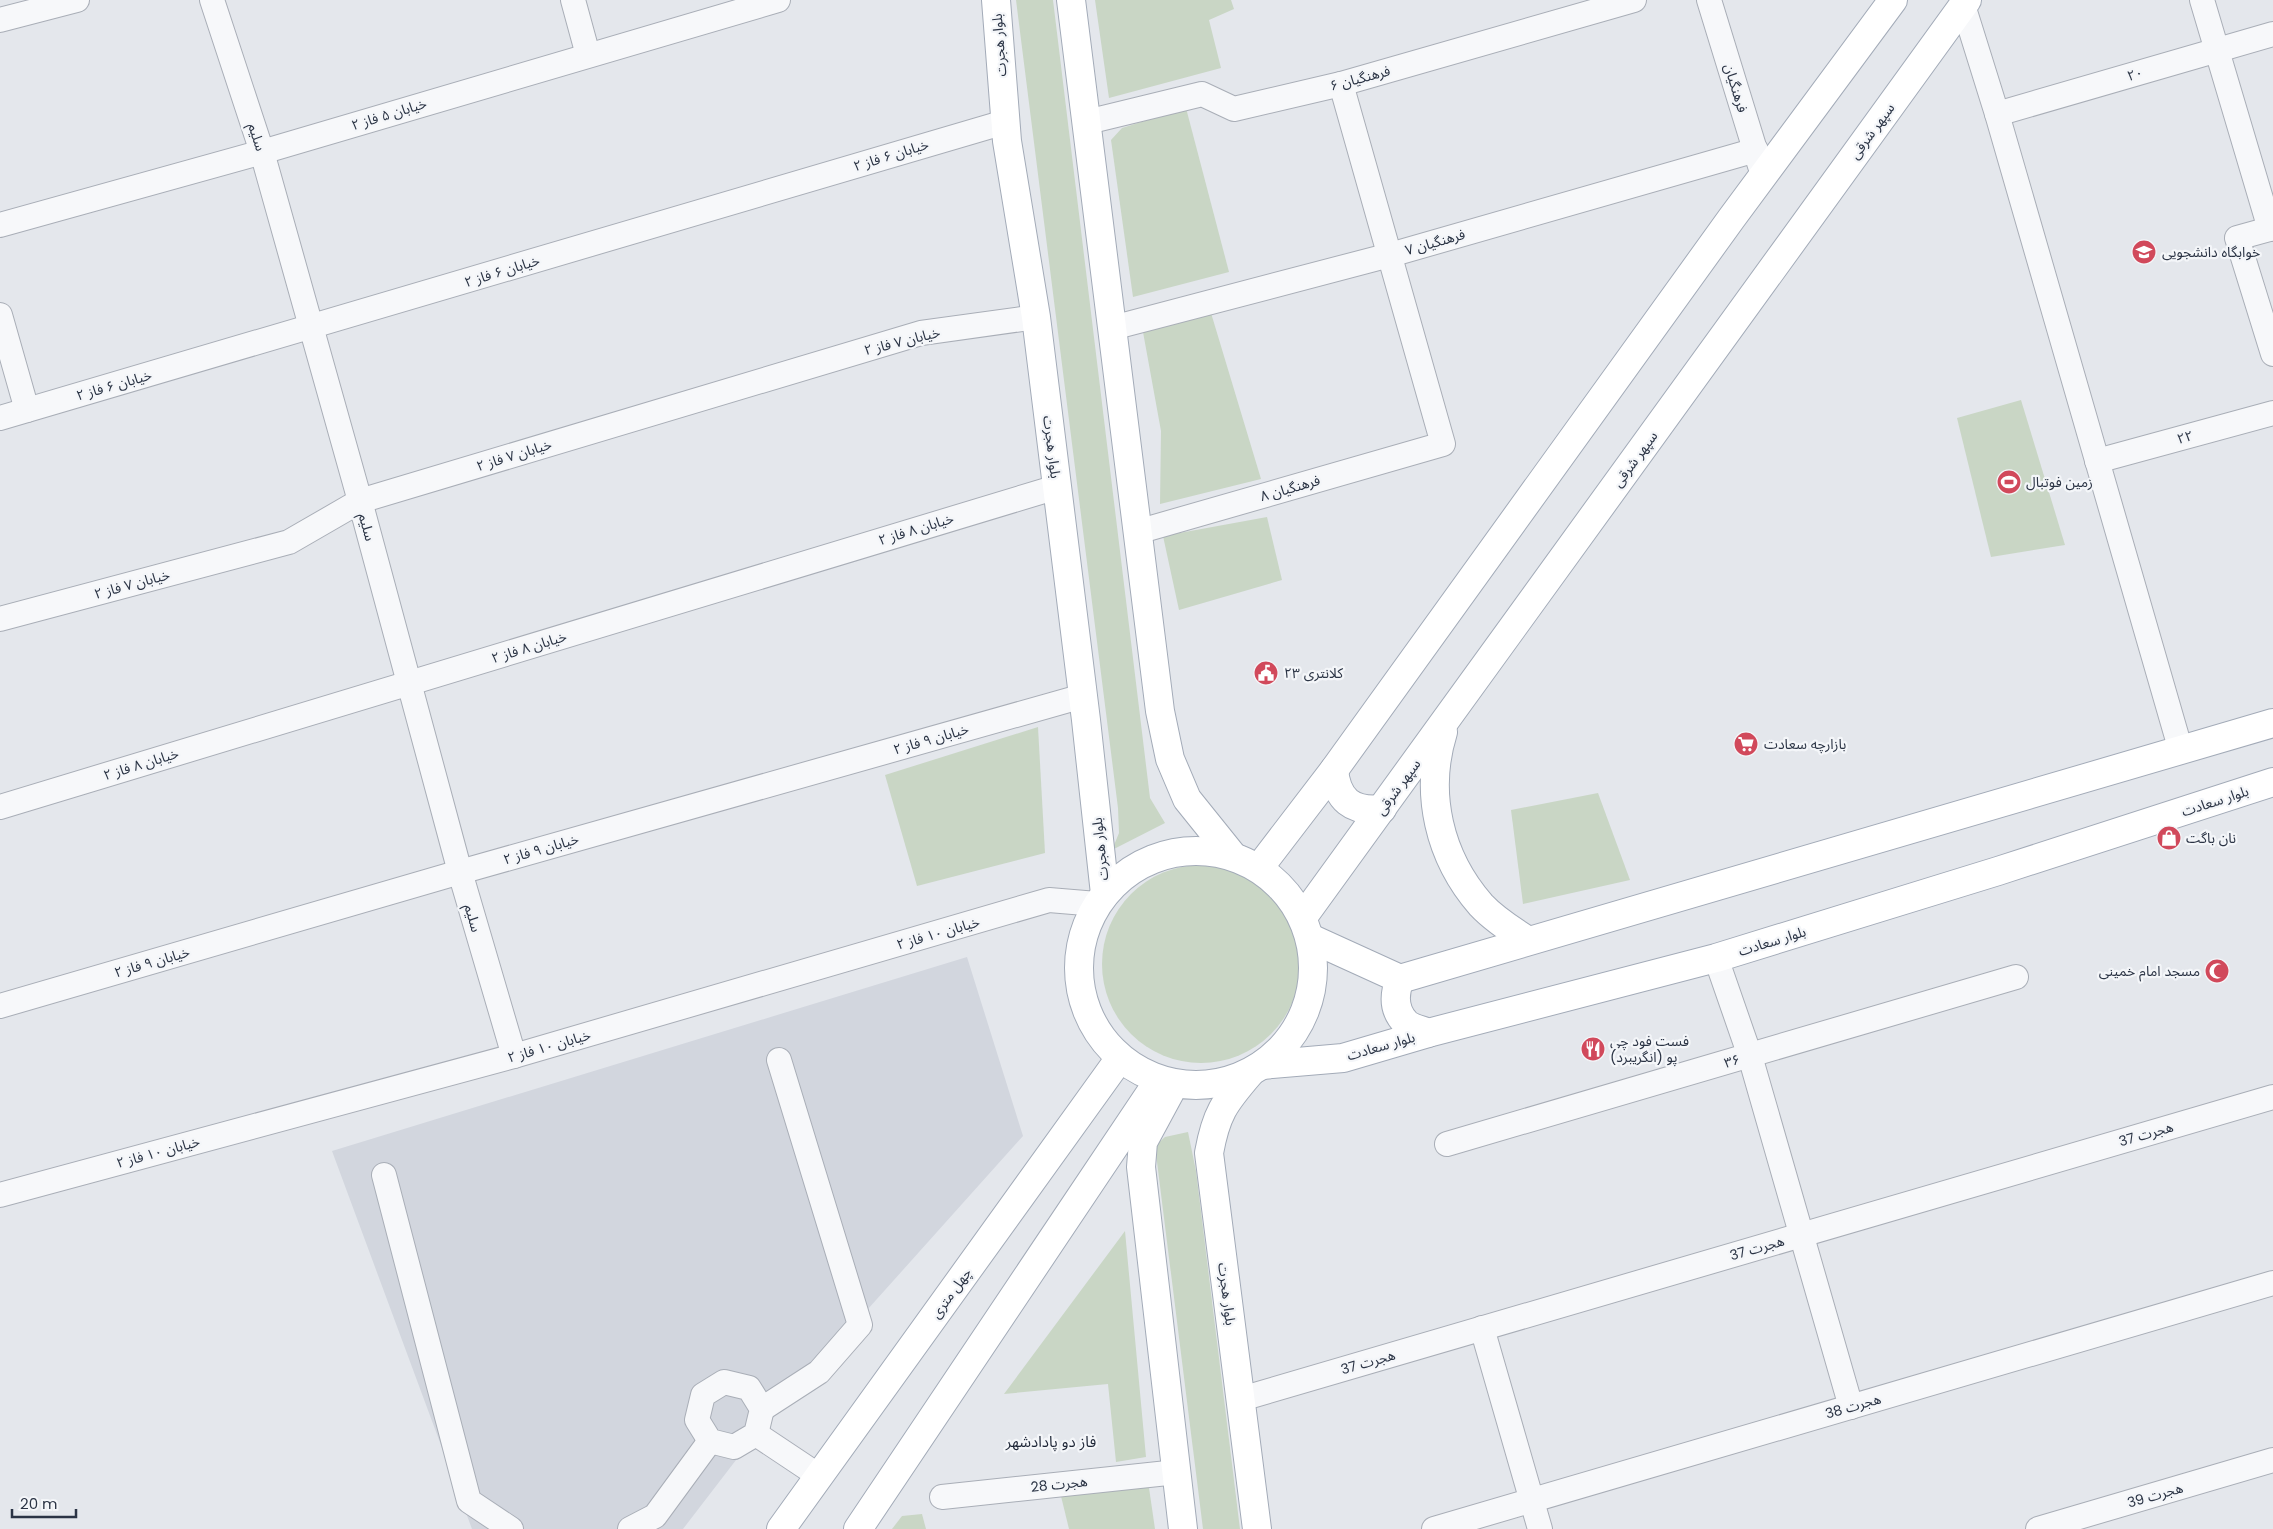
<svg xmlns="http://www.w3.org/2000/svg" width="2273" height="1529" font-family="Poppins,'Noto Sans Arabic',sans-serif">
  <rect width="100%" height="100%" fill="#e4e7ec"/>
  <path fill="#d2d6de" d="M967,957L1023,1136L756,1434L683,1529H472L332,1151Z"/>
  <g fill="#c9d6c5">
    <path d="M1016,0H1053L1150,798L1165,823L1112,850L1119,833L1118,808Z"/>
    <path d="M1095,0H1231L1234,9L1209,20L1221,68L1109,98Z"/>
    <path d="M1186,108L1229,272L1133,297L1111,140L1122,128Z"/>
    <path d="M1208,303L1261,479L1160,504L1161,431L1141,321Z"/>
    <path d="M2021,400L2065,545L1991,557L1957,418Z"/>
    <path d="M1267,517L1282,580L1179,610L1163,536Z"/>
    <path d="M1038,727L1045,853L917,886L885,775Z"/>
    <path d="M1598,793L1630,880L1523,904L1511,810Z"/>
    <circle cx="1201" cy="964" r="99"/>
    <path d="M1188,1132L1196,1171L1240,1529H1203L1155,1146L1165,1137Z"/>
    <path d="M1125,1231L1146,1457L1116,1462L1108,1384L1004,1394Z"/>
    <path d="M1148,1481L1155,1529H1069L1060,1492Z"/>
    <path d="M922,1514L926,1529H892L902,1516Z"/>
  </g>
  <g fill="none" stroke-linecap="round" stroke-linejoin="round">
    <defs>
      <g id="minor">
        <path d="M212,0L262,152L360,501L460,872L514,1056"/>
        <path d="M573,0L588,55"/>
        <path d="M1709,0L1760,166"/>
        <path d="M2202,0L2270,229"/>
        <path d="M1963,5L1997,114L2181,751"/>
        <path d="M0,20L77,0"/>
        <path d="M1997,114L2273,34"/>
        <path d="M1087,122L1202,94L1234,109L1341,84L1634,0"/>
        <path d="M0,225L262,152L778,0"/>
        <path d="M2273,228L2237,238L2273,354"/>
        <path d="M0,315L27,410"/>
        <path d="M1112,328L1390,255L1756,150"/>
        <path d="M0,418L1005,122"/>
        <path d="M2097,461L2273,413"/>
        <path d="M1137,532L1443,444L1341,84"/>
        <path d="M0,619L289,542L360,501L921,333L1036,317"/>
        <path d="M0,807L1057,487"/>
        <path d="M1716,958L1750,1056L1851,1407"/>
        <path d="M0,1006L460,872L1083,696"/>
        <path d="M1447,1144L2016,977"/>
        <path d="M384,1175L469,1501L511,1529"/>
        <path d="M0,1195L514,1056L1049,900L1097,904"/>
        <path d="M1482,1328L1540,1529"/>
        <path d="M724,1382L749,1388L762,1409L756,1434L734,1447L710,1441L697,1420L703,1395Z"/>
        <path d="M1241,1399L2273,1097"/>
        <path d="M762,1409L819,1372L860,1325L779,1060"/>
        <path d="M756,1434L819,1476"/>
        <path d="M942,1497L1177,1472"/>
        <path d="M630,1529L655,1516L710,1441"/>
        <path d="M1434,1529L2273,1283"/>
        <path d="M2038,1529L2273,1460"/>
      </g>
      <g id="major">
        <path d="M996,0L1007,141L1036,317L1086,720L1105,894"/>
        <path d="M1071,0L1160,711L1170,759L1187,799L1232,855"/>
        <path d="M1443,732C1424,793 1439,857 1481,905C1494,919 1511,930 1527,940"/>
        <path d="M1334,770C1337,800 1352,812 1382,809"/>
        <circle cx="1196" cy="968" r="117"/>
        <path d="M1259,868L1334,770L1731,219L1893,0"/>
        <path d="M1303,917L1967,0"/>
        <path d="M1310,938L1400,979L2273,723"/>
        <path d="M1400,979C1394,994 1393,1010 1406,1023C1411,1028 1422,1030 1428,1033"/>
        <path d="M1262,1065L1343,1058L1428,1033L1716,958L1998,871L2273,782"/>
        <path d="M1250,1073C1224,1103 1216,1114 1209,1153L1257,1529"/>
        <path d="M1170,1092L1143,1142L1141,1167L1183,1529"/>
        <path d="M781,1529L1120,1058"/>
        <path d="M858,1529L1159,1080"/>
      </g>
    </defs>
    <use href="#minor" stroke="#a9aeb7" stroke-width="26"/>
    <use href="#major" stroke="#a3abb8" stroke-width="30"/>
    <use href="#minor" stroke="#f7f8fa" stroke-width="24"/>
    <use href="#major" stroke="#fff" stroke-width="28"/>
  </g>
  <defs>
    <symbol id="university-disc" viewBox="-11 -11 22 22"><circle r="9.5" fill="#d1495b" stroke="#f4f6f9"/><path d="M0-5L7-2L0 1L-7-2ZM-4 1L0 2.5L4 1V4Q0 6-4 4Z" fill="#fff"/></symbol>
    <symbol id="stadium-disc" viewBox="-11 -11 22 22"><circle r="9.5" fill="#d1495b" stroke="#f4f6f9"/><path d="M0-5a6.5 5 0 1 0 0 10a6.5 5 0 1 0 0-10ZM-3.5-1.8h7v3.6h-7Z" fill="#fff"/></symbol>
    <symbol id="civic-disc" viewBox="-11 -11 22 22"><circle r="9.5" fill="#d1495b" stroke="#f4f6f9"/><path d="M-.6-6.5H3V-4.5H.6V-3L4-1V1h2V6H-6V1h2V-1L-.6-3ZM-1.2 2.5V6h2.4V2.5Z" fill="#fff"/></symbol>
    <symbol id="supermarket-disc" viewBox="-11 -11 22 22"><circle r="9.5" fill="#d1495b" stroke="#f4f6f9"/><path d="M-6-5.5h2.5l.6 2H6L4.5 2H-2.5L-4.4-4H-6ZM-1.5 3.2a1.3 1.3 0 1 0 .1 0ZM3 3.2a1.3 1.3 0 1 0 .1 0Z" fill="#fff"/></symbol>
    <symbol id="shop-disc" viewBox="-11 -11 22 22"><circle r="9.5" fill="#d1495b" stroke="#f4f6f9"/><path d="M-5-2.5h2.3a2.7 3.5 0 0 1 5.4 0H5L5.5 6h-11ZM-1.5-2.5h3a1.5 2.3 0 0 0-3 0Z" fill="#fff"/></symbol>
    <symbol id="mosque-disc" viewBox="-11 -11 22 22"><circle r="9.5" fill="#d1495b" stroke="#f4f6f9"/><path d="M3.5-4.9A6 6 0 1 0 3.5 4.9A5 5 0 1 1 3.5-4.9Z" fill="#fff"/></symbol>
    <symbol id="restaurant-disc" viewBox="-11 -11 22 22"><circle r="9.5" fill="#d1495b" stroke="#f4f6f9"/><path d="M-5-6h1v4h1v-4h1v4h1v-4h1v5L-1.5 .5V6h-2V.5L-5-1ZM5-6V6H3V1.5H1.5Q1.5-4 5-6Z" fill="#fff"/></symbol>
  </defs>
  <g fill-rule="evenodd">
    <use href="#university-disc" x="2130" y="238" width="28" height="28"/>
    <use href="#stadium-disc" x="1995" y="468" width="28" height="28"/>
    <use href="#civic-disc" x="1252" y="659" width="28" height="28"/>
    <use href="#supermarket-disc" x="1732" y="730" width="28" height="28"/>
    <use href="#shop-disc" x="2155" y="824" width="28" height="28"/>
    <use href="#mosque-disc" x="2203" y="957" width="28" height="28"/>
    <use href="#restaurant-disc" x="1579" y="1035" width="28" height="28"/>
  </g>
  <g text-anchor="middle" stroke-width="4.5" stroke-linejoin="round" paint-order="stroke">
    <g font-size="14" fill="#2b3445" stroke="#f4f6f9">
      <text transform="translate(999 45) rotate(-94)" y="5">بلوار هجرت</text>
      <text transform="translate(2135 74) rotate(-16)" y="5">۲۰</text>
      <text transform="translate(1360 78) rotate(-15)" y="5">فرهنگیان ۶</text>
      <text transform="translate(1736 88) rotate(73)" y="5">فرهنگیان</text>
      <text transform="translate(389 114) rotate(-17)" y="5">خیابان ۵ فاز ۲</text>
      <text transform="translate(1872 131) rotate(-54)" y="5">سپهر شرقی</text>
      <text transform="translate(257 137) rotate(72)" y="5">سلیم</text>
      <text transform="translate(891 155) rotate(-17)" y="5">خیابان ۶ فاز ۲</text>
      <text transform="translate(1435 242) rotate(-16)" y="5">فرهنگیان ۷</text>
      <text transform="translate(502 271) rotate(-17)" y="5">خیابان ۶ فاز ۲</text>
      <text transform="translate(902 341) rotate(-14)" y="5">خیابان ۷ فاز ۲</text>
      <text transform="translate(114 385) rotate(-16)" y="5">خیابان ۶ فاز ۲</text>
      <text transform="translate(2185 437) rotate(-15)" y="5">۲۲</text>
      <text transform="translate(1052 447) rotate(83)" y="5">بلوار هجرت</text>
      <text transform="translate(514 455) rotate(-17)" y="5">خیابان ۷ فاز ۲</text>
      <text transform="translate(1635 459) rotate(-54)" y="5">سپهر شرقی</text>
      <text transform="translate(1290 488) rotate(-16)" y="5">فرهنگیان ۸</text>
      <text transform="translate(367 527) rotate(75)" y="5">سلیم</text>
      <text transform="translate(916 529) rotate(-17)" y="5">خیابان ۸ فاز ۲</text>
      <text transform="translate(132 584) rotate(-15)" y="5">خیابان ۷ فاز ۲</text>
      <text transform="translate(529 647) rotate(-17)" y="5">خیابان ۸ فاز ۲</text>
      <text transform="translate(931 739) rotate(-16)" y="5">خیابان ۹ فاز ۲</text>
      <text transform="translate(141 764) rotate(-17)" y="5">خیابان ۸ فاز ۲</text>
      <text transform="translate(1398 787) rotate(-54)" y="5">سپهر شرقی</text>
      <text transform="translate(2215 801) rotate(-18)" y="5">بلوار سعادت</text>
      <text transform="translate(541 849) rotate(-16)" y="5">خیابان ۹ فاز ۲</text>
      <text transform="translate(1100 849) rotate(-96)" y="5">بلوار هجرت</text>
      <text transform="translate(473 918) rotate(74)" y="5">سلیم</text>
      <text transform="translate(938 933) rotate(-16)" y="5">خیابان ۱۰ فاز ۲</text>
      <text transform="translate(1772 941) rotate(-17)" y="5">بلوار سعادت</text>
      <text transform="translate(152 962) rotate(-16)" y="5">خیابان ۹ فاز ۲</text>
      <text transform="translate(549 1046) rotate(-16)" y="5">خیابان ۱۰ فاز ۲</text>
      <text transform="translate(1381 1046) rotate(-16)" y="5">بلوار سعادت</text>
      <text transform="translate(1732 1061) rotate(-16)" y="5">۳۶</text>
      <text transform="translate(2146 1134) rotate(-16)" y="5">هجرت 37</text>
      <text transform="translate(158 1152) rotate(-15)" y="5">خیابان ۱۰ فاز ۲</text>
      <text transform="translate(1757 1248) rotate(-16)" y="5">هجرت 37</text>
      <text transform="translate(951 1293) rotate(-54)" y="5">چهل متری</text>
      <text transform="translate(1227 1294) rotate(83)" y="5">بلوار هجرت</text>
      <text transform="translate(1368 1362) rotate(-16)" y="5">هجرت 37</text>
      <text transform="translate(1853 1406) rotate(-16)" y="5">هجرت 38</text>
      <text transform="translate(1059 1484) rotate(-6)" y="5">هجرت 28</text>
      <text transform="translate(2155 1495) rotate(-16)" y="5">هجرت 39</text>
    </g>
    <g font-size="14" fill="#2b3445" stroke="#f4f6f9" text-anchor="start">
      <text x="2162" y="257">خوابگاه دانشجویی</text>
      <text x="2026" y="487">زمین فوتبال</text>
      <text x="1284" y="678">کلانتری ۲۳</text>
      <text x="1764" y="749">بازارچه سعادت</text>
      <text x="2186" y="843">نان باگت</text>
      <text x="2200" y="976" text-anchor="end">مسجد امام خمینی</text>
      <text x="1610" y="1046">فست فود چی<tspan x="1610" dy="16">پو (انگریبرد)</tspan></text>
    </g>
    <g font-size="15" fill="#1d2536" stroke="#f4f6f9">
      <text x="1051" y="1447">فاز دو پادادشهر</text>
    </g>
  </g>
  <path d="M12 1509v8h64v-8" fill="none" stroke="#2b3445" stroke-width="2.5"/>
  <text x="20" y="1509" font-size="15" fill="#2b3445" stroke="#f4f6f9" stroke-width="4" paint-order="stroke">20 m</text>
</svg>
